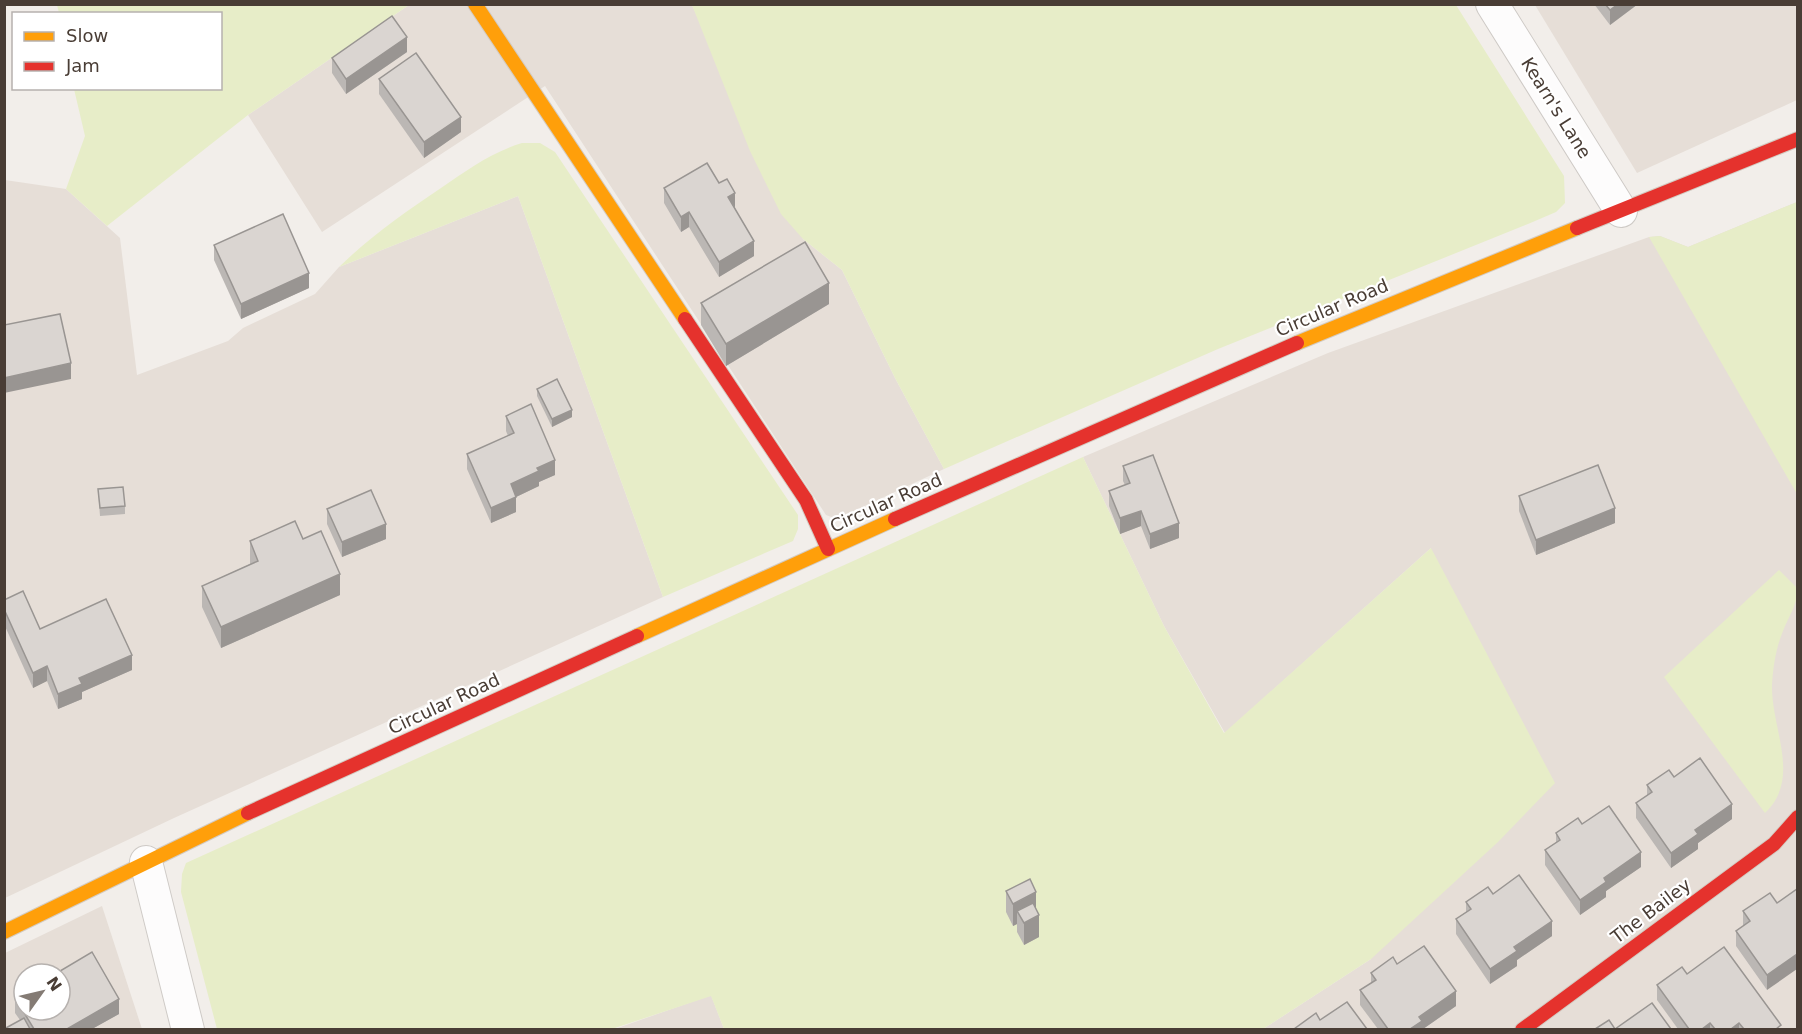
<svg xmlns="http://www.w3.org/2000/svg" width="1802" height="1034" font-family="'DejaVu Sans',sans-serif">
  <rect width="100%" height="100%" fill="#f2eeea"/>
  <g fill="#e6ded7" fill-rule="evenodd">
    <path d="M409,5H692L803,239L842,270L895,378L944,469L837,519L826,515L545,86L322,232L248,115Z"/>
    <path d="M1535,5H1797V100L1637,173Z"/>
    <path d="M5,180L66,189L120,238L137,375L228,341L243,328L315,294L339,267L518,196L663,597L174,818L5,898Z"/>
    <path d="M1797,202V1029H1263L1371,959L1431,548L1225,733L1164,626L1083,457L1328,353L1649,237L1660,236L1688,247Z"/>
    <path d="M102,906L142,1029L5,1030V953ZM24,974H60V1010H24Z"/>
    <path d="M711,995L724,1029L612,1030Z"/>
  </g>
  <g fill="#e7edc8">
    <path d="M57,5V4L409,5L248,115L107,226L66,189L85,136L74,89L220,88V14L59,13Z"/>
    <path d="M692,5H1456L1564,176L1565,203L1556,212L1528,224L1218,349L944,469L895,378L842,270L803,239L781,214L750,151Z"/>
    <path d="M522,143H540L555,152L798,515V529L793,541L663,597L518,196L339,267C371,236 405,212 441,188C467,170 492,152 522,143Z"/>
    <path d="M1797,202V494L1649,237L1660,236L1688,247Z"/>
    <path d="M1083,457L1164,626L1224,733L1431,548L1555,783L1498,842L1371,959L1263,1029H724L711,996L612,1029H217L181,892L182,874L186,863Z"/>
    <path d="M1779,570L1797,588C1798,605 1789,615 1783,631C1776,648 1773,667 1772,685C1771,729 1802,778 1765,813L1664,677Z"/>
  </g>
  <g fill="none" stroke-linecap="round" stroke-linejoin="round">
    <defs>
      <g id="street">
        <path d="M1492,4L1621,211"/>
        <path d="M146,862L188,1030"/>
      </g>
      <g id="slow">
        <path d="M475,4L685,319"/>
        <path d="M1297,343L1577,228"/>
        <path d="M637,636L895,519"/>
        <path d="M4,932L248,813"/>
      </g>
      <g id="jam">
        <path d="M1577,228L1798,139"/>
        <path d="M685,319L806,500L828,549"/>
        <path d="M895,519L1297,343"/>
        <path d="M248,813L637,636"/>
        <path d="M1522,1030L1774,844L1798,817"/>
      </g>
    </defs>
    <use href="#street" stroke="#cecac6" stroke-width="34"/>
    <use href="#slow" stroke="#d3cbc2" stroke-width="16"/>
    <use href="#jam" stroke="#d3cbc2" stroke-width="16"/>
    <use href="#street" stroke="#fdfcfc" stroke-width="32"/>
    <use href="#slow" stroke="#ff9f0a" stroke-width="14"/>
    <use href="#jam" stroke="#e5322d" stroke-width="14"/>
  </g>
  <g fill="#bbb7b4">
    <path d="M1594,4H1638L1610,25Z"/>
    <path d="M407,52L346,94L332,73V58Z"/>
    <path d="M379,79L461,132L424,158L379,94Z"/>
    <path d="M719,183L735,208L754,256L719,277L689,227L681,232L664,203V188Z"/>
    <path d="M214,245L309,288L241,319L214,260Z"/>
    <path d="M701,303L829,304L726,366L701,325Z"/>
    <path d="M537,389L572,417L552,427L537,396Z"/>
    <path d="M506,416L555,475L539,482V486L516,497V512L491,523L467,469V454L508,436L506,431Z"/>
    <path d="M1123,466L1179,538L1150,549L1141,526L1120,534L1109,506V491L1125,485L1123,481Z"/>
    <path d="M98,489L125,506V514L100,516Z"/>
    <path d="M1519,496L1615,523L1536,555L1519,511Z"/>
    <path d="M327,509L386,539L342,557L327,524Z"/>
    <path d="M303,539L340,595L221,648L202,607V586L250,564V541Z"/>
    <path d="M4,600L40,629L132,670L82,692V699L58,709L47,681L33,688L4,624Z"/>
    <path d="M1674,777L1732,819L1698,843V849L1671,868L1636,818V803L1647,795V785Z"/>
    <path d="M1582,824L1641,867L1606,891V897L1580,915L1545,865V850L1556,843V833Z"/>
    <path d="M1006,891L1039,937L1024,945L1017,932V924L1013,926L1006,912Z"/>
    <path d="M1466,902L1552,936L1517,960V966L1490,984L1456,934V919L1466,912Z"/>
    <path d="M1777,903L1767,990L1736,946V931L1743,926V911Z"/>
    <path d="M1397,964L1456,1006L1423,1029H1378L1360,1005V990L1371,983V973Z"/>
    <path d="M1687,974L1781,1029H1678L1657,1000V985Z"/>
    <path d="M15,998L119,1014L92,1029H4L20,1020L15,1013Z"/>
  </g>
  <g fill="#999592">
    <path d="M1618,4H1638L1610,25V10Z"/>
    <path d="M407,37V52L346,94V79Z"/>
    <path d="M461,117V132L424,158V142Z"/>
    <path d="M735,193V208L728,197Z"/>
    <path d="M689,212V227L681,232V217Z"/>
    <path d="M754,241V256L719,277V262Z"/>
    <path d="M309,273V288L241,319V304Z"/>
    <path d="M829,283V304L726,366V344Z"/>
    <path d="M71,363V379L4,393V378Z"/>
    <path d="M572,410V417L552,427V419Z"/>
    <path d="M555,460V475L539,482V486L516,497V512L491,523V508L511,484L537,468Z"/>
    <path d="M1615,508V523L1536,555V540Z"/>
    <path d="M1141,511V526L1120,534V518Z"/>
    <path d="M1179,523V538L1150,549V534Z"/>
    <path d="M386,524V539L342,557V542Z"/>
    <path d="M340,574V595L221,648V627Z"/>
    <path d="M132,655V670L82,692V699L58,709V694L79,678Z"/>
    <path d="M47,666V681L33,688V673Z"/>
    <path d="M1732,804V819L1698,843V849L1671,868V853L1695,830Z"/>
    <path d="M1641,852V867L1606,891V897L1580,915V900L1604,878Z"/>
    <path d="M1036,892V914L1017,911V924L1013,926V904Z"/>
    <path d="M1039,915V937L1024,945V923Z"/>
    <path d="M1552,921V936L1517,960V966L1490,984V969L1514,947Z"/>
    <path d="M1797,954V969L1767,990V975Z"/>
    <path d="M1456,991V1006L1423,1029H1410L1419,1017Z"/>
    <path d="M119,999V1014L92,1029H67Z"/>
    <path d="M1710,1023V1029H1702Z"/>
    <path d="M1739,1023V1029H1731Z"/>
  </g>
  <g fill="#dad5d1" stroke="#999592" stroke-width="1.5">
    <path d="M1605,4H1618L1610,10Z"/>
    <path d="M392,16L407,37L346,79L332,58Z"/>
    <path d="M416,53L461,117L424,142L379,79Z"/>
    <path d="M707,163L719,183L727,179L735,193L728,197L754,241L719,262L689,212L681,217L664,188Z"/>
    <path d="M283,214L309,273L241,304L214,245Z"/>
    <path d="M805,242L829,283L726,344L701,303Z"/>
    <path d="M60,314L71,363L4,378V325Z"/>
    <path d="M557,379L572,410L552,419L537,389Z"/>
    <path d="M531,404L555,460L537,468L539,471L511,484L516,497L491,508L467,454L514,433L506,416Z"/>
    <path d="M1153,455L1179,523L1150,534L1141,511L1120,518L1109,491L1130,483L1123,466Z"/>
    <path d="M1598,465L1615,508L1536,540L1519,496Z"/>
    <path d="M123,487L125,506L100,508L98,489Z"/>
    <path d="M371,490L386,524L342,542L327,509Z"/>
    <path d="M295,521L303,539L321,531L340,574L221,627L202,586L258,561L250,541Z"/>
    <path d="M23,591L40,629L106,599L132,655L79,678L82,684L58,694L47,666L33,673L4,609V600Z"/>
    <path d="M1700,758L1732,804L1695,830L1698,834L1671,853L1636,803L1652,792L1647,785L1669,770L1674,777Z"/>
    <path d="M1609,806L1641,852L1604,878L1606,882L1580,900L1545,850L1560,840L1556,833L1578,818L1582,824Z"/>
    <path d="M1519,875L1552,921L1514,947L1517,951L1490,969L1456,919L1471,909L1466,902L1488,887L1493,894Z"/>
    <path d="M1030,879L1036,892L1013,904L1006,891Z"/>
    <path d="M1797,889V954L1767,975L1736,931L1750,921L1743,911L1770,893L1777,903Z"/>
    <path d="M1033,903L1039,915L1024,923L1017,911Z"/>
    <path d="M1424,946L1456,991L1419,1017L1422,1021L1410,1029H1388L1360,990L1376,980L1371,973L1393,957L1397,964Z"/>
    <path d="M1724,947L1781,1025L1776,1029H1744L1739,1023L1731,1029H1715L1710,1023L1702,1029H1689L1657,985L1682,967L1687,974Z"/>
    <path d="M92,952L119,999L67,1029H34L15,998L24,993V1010H60V974H55Z"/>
    <path d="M1347,1002L1367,1029H1294L1316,1013L1320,1020Z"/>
    <path d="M1652,1003L1671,1029H1595L1609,1020L1615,1029Z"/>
    <path d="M24,1018L30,1029H4Z"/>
  </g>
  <g text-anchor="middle" stroke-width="4.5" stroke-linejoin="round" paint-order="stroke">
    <g font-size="18" fill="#493d35" stroke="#fff">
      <text transform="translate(1556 108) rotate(58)" y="6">Kearn's Lane</text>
      <text transform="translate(1332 308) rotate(-23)" y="6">Circular Road</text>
      <text transform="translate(886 503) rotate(-24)" y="6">Circular Road</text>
      <text transform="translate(444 704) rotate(-25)" y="6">Circular Road</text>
      <text transform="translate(1651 911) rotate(-37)" y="6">The Bailey</text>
    </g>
  </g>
  <rect width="1802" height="1034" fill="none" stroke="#493d35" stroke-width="12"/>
  <rect x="12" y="12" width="210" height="78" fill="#ffffff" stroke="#b6b1ae" stroke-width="1.5"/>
  <rect x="24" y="32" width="30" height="9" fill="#ff9f0a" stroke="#b6b1ae" stroke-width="1.5"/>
  <text x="66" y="42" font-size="18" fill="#493d35">Slow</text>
  <rect x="24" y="62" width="30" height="9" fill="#e5322d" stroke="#b6b1ae" stroke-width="1.5"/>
  <text x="66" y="72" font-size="18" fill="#493d35">Jam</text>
  <g transform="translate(42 992) rotate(56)"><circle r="28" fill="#ffffff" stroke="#b6b1ae" stroke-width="1.5"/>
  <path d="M0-4.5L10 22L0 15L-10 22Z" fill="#847b74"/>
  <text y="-9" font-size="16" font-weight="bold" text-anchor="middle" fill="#493d35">N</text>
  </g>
</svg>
